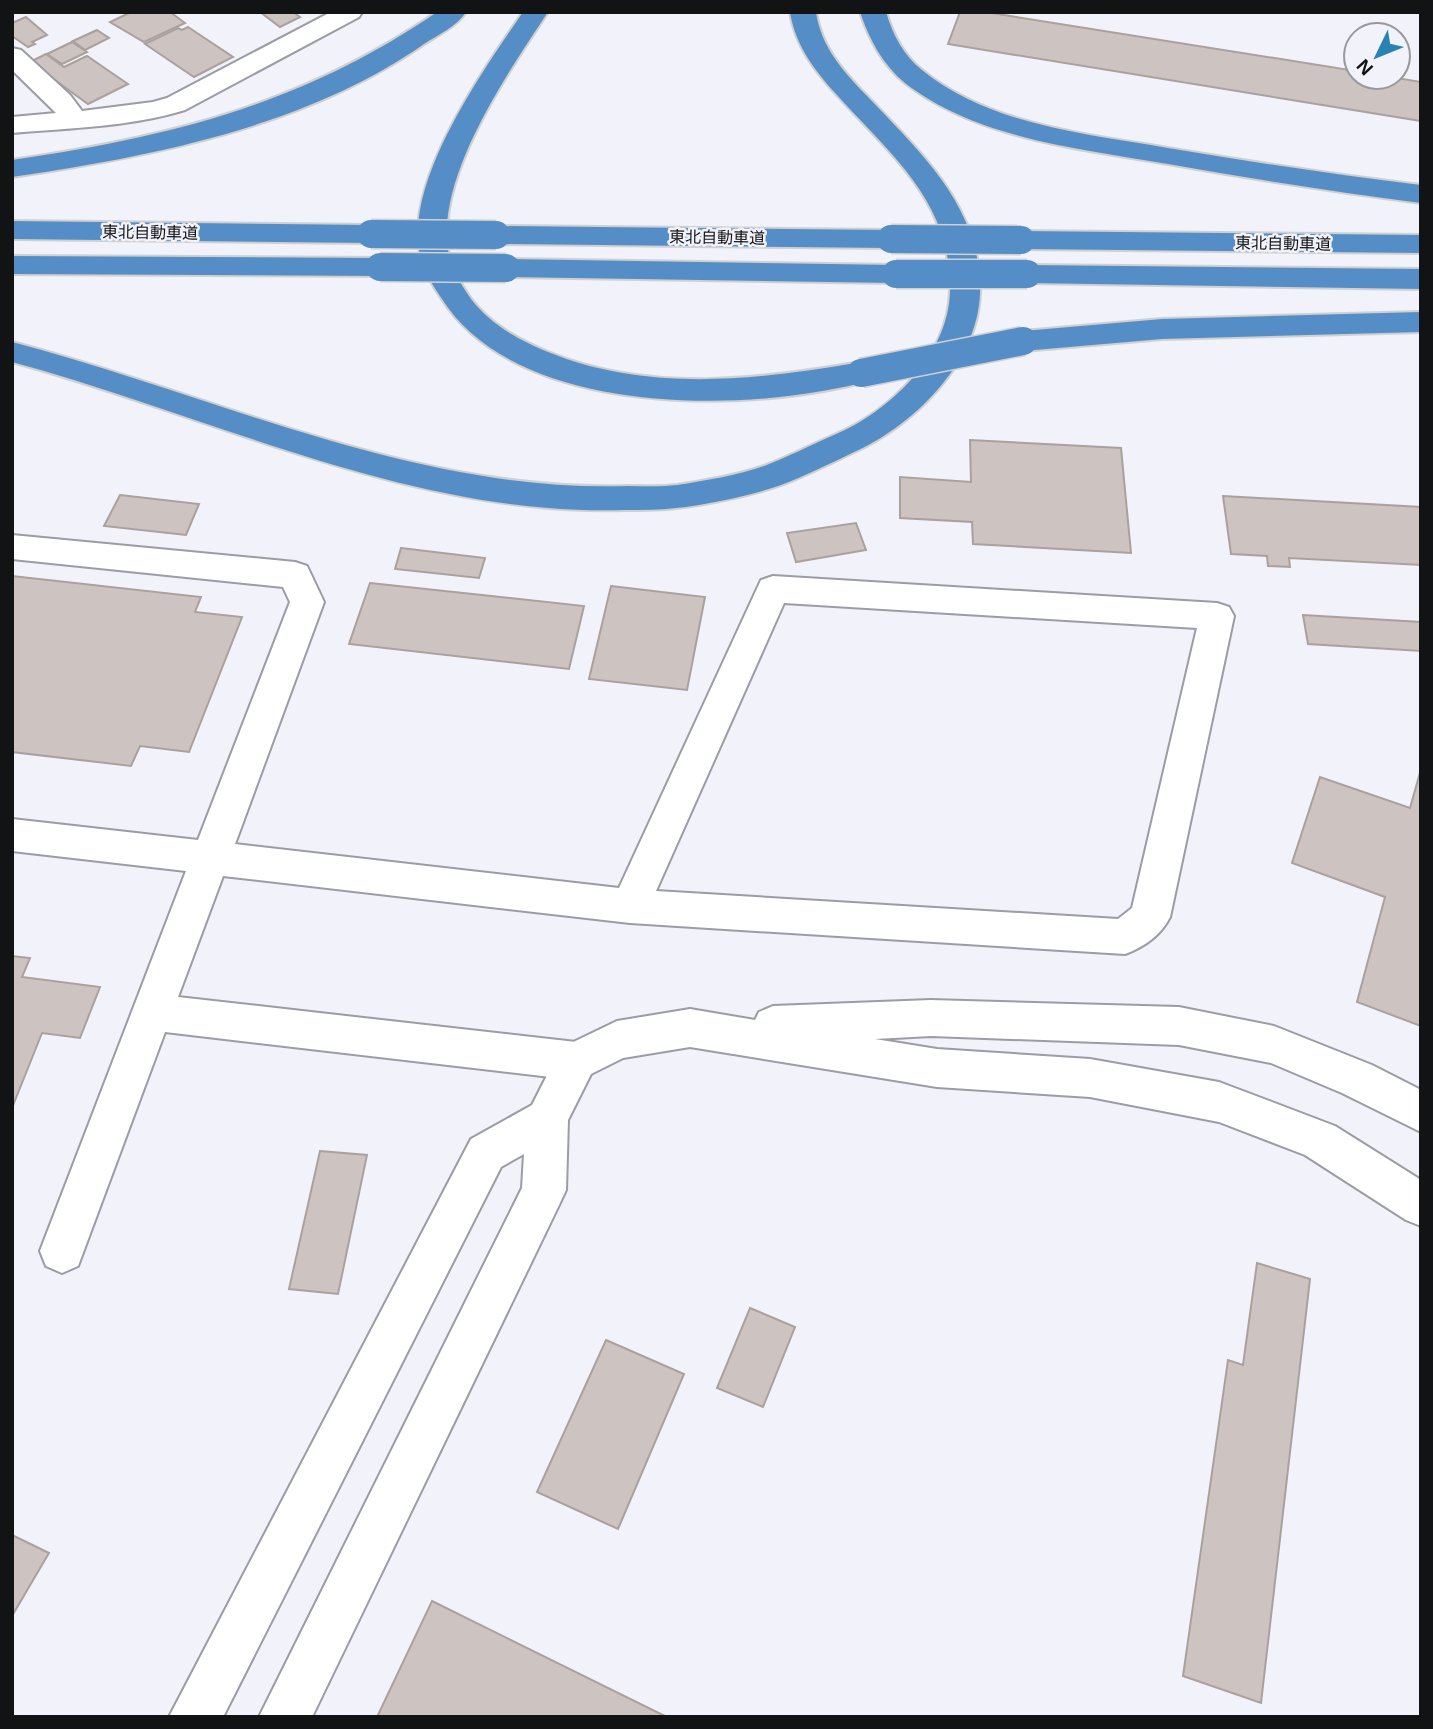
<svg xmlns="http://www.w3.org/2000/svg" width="1433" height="1729" font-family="Arial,'Noto Sans JP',sans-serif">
  <rect width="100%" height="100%" fill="#f1f2fa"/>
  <g fill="#cdc4c1" stroke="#aaa19e" stroke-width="2">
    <path d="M131,12H170L185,23L144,42L110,22Z"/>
    <path d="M260,12H293L300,17L280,27Z"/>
    <path d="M960,12H985L1356,71V77H1391L1421,82V121L948,44Z"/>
    <path d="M26,17L47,35L32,42L35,44L28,47L12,36V23Z"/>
    <path d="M188,27L233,57L194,77L145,44L178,28L182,30Z"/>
    <path d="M97,30L109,38L85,50L73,41Z"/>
    <path d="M72,42L87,52L62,64L47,54Z"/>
    <path d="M46,54L64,67L87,56L128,84L88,104L30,62Z"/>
    <path d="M970,440L1121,448L1131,553L973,544L972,522L900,518V477L971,482Z"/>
    <path d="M120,495L199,504L186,535L104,526Z"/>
    <path d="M1223,496L1421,507V565L1289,558L1290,567L1268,566L1267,556L1231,554Z"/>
    <path d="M856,523L866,550L796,562L787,533Z"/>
    <path d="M401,548L485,558L479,578L395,569Z"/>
    <path d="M12,576L201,597L195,612L242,617L189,752L140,746L131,766L12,752Z"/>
    <path d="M370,583L584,606L569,669L349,644Z"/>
    <path d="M611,586L705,597L687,690L589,679Z"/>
    <path d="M1303,615L1421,622V651L1308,644Z"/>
    <path d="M1421,769V1026L1357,1002L1385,897L1292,863L1320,777L1410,808Z"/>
    <path d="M12,956L30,958L22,977L100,987L80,1038L42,1033L12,1108Z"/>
    <path d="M320,1151L367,1155L338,1294L289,1289Z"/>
    <path d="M1257,1263L1310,1279L1261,1703L1183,1676L1228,1360L1243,1365Z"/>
    <path d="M750,1308L795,1327L763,1407L717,1388Z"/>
    <path d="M606,1340L684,1374L618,1529L537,1492Z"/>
    <path d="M12,1535L49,1553L12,1616Z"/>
    <path d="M432,1601L665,1716L664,1717H377Z"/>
  </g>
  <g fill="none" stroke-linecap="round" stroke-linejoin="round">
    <defs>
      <g id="minor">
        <path d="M331,12H362L359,17L185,110C130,127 70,128 12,133V117L56,113L12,70V48L21,50L70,95L82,111L153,102L167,98Z"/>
        <path d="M12,535L295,562L307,566L324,602L235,844L619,888L761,580L773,576L1217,603L1229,607L1234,616L1170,917C1161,935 1144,947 1125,954L630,923L223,876L178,997L576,1042L591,1048L597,1061L591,1074L576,1080L165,1032L78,1266L62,1273L46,1266L40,1251L186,871L12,851V819L198,840L290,602L283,587L12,559ZM784,603L1197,628L1132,908L1118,919L656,891Z"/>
        <path d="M931,1000L1179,1007L1274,1026L1372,1065L1421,1090V1132L1342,1093L1271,1063L1179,1045L931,1036L875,1039L937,1049L1090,1059L1219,1082L1335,1126L1421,1180V1226L1406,1220L1305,1155L1219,1122L1090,1097L937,1087L690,1047L675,1041L669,1028L675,1015L690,1009L755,1020L759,1012L773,1006Z"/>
      </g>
      <path id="tertiary" d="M690,1009L705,1015L711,1028L705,1041L690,1047L623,1058L591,1074L568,1120L566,1190L559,1205L312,1717H259L522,1188L524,1154L501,1167L223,1717H169L471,1139L532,1105L561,1048L617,1021Z"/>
      <g id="motorway">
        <path d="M437,12H466C457,26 438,35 424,44C305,127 153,156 12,177V160C170,137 303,104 437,12Z"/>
        <path d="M523,12H548C509,71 442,168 447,241C448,262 459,282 471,299C491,325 519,340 548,352C649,393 757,380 861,362L872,366L876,373L872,380C752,414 517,418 442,299C430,282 419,262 418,241C414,168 483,71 523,12Z"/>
        <path d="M790,12H816C821,47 843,71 867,96C921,153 982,208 980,293C978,363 912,427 852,453C829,464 805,476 781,485C753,495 706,505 676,508C660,510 643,510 626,510C413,517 215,417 12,362V342C215,395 414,493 628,486C644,486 661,487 677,485C704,481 738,475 764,466C788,457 811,445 834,435C889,412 948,356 950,292C952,202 892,156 837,95C815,71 795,45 790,12Z"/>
        <path d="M860,12H886C893,35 903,55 922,70C989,125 1086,134 1168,148C1252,162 1336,175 1421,185V203C1336,192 1252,179 1168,164C1081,149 977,139 905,83C883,65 869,39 860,12Z"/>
        <path d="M12,221L371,225L381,228L385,234L381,240L371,243L12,239Z"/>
        <path d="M496,226L891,230L901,233L905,239L901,245L891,248L496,244L486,241L482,235L486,229Z"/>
        <path d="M1021,231L1421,235V253L1021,249L1011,246L1007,240L1011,234Z"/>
        <path d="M12,256L380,258L390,260L395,267L390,274L380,276L12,274Z"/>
        <path d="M506,259L896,265L906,267L911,274L906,281L896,283L506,277L496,275L491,268L496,261Z"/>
        <path d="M1027,265L1421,269V289L1027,283L1017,281L1012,274L1017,267Z"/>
        <path d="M1421,312V332L1162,339L1023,351L1012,348L1008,341L1012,334L1023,331L1162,319Z"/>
      </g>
    </defs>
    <use href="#minor" stroke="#9b9ca4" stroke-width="4"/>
    <use href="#tertiary" stroke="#9b9ca4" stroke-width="4"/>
    <use href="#motorway" stroke="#d0d0d0" stroke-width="4"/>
    <use href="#minor" fill="#fff" fill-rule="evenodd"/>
    <use href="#tertiary" fill="#fff" fill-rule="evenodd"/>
    <use href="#motorway" fill="#558ec6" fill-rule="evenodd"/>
    <defs>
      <g id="motorway-bridge">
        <path d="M371,234L496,235"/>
        <path d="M891,239L1021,240"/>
        <path d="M380,267L506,268"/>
        <path d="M896,274H1027"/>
        <path d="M861,373L1023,341"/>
      </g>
    </defs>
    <use href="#motorway-bridge" stroke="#d0d0d0" stroke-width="31" stroke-linecap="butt"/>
    <use href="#motorway-bridge" stroke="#558ec6" stroke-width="28"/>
  </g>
  <g text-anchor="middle" stroke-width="5" stroke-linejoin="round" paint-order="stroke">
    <g font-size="16" fill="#121315" stroke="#f1f2fa">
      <text transform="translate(150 232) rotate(1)" y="6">東北自動車道</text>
      <text transform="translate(717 237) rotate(1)" y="6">東北自動車道</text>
      <text transform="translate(1283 243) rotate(1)" y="6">東北自動車道</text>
    </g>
  </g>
  <rect width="1433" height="1729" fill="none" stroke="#121315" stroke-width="28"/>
  <g transform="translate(1377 56) rotate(227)"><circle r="33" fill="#f1f2fa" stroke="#98999e" stroke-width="2"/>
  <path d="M0-5L12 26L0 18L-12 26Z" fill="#2883b0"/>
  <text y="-10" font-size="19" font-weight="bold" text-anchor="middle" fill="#121315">N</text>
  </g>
</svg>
